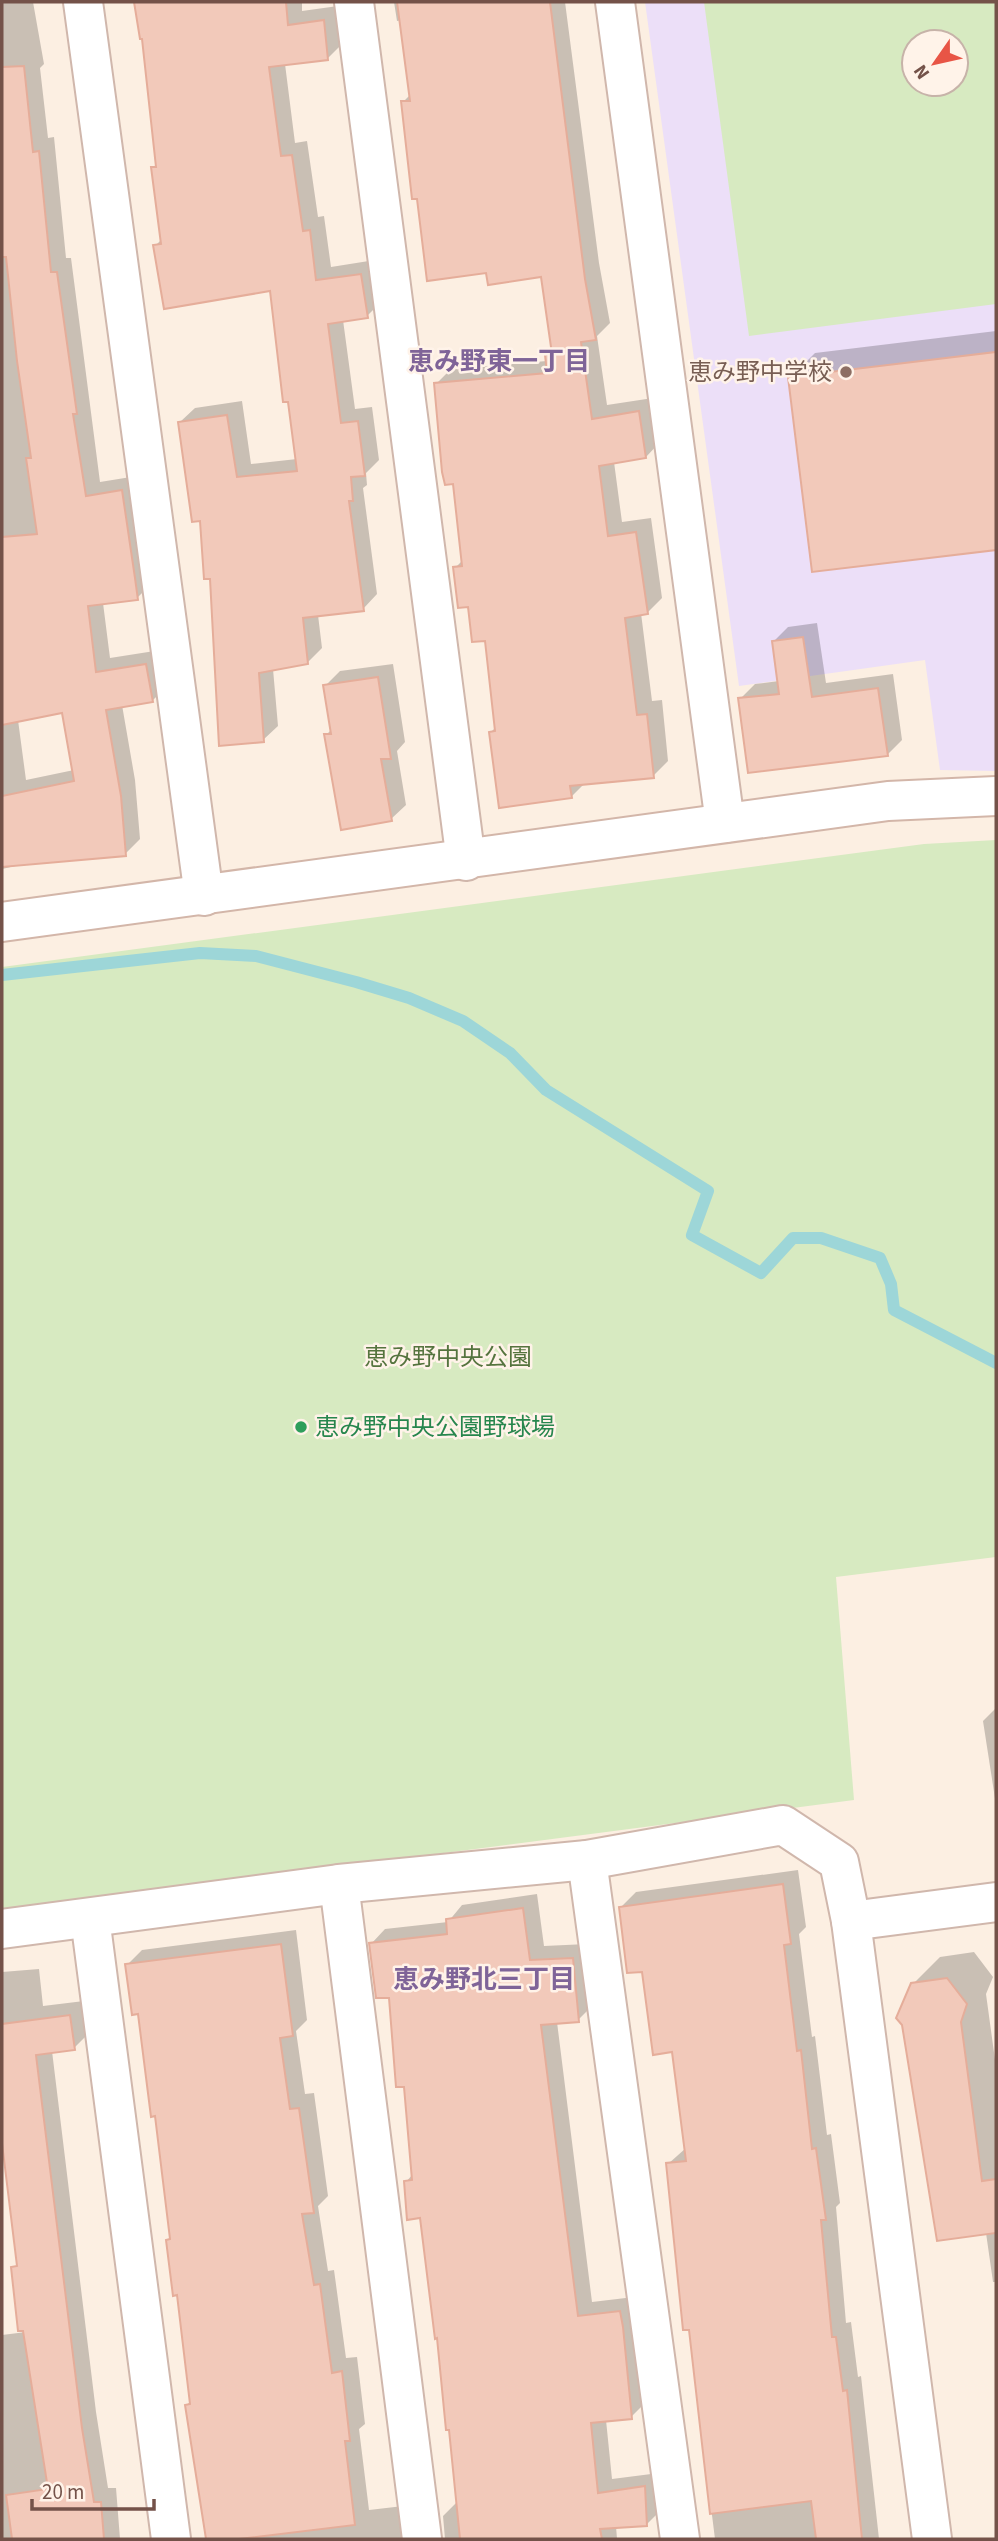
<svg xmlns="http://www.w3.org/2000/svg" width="998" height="2541" font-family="'Source Sans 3','Noto Sans JP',sans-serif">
  <rect width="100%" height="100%" fill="#fcefe2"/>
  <path fill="#ecdff8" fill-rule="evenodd" d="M645,2H996V771L940,770L925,660L739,686ZM914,42H956V84H914Z"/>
  <g fill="#d7eac1" fill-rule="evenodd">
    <path d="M704,2H996V304L749,336ZM914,42H956V84H914Z"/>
    <path d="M996,840V1557L836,1577L854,1800L2,1910V967L924,844Z"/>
  </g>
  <g fill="#0003" fill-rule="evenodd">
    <path d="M2,2H33L44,64L40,68L48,138L54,137L66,258H71L100,482L137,476L152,583L137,598L103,603L110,658L161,650L167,686L152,701L122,705L135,780L140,839L125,854L33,862L2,869ZM63,711L74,770L26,780L18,720Z"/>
    <path d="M136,2H302V11L338,6L342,44L327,59L285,64L295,143L307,141L318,217L324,216L331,267L375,260L381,302L367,316L343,320L355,409L372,407L379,460L366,473L367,485L363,488L377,594L363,609L318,615L322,648L307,663L273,669L278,726L263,740L212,577L180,422L195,408L242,401L251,464L297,459L272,289L155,246L162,239L153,168L157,163L144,37H141Z"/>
    <path d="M394,2H565L599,263L610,323L597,336L607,405L653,398L660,442L646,457L614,462L622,522L651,518L662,598L647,613H641L652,701L662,700L668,761L653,776L585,783L571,797L491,732L497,726L486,639L455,568L463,560L455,482L436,384L451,369L547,361V356L553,350L542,275L488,271L403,102L411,94L402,20L397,21Z"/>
    <path d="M996,331V548L814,570L790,378L815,353Z"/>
    <path d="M817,623L826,683L893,674L902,740L887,755L740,699L755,684L779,681L773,642L788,627Z"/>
    <path d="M393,664L405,742L397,751L406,805L391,819L326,735L332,729L325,686L340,671Z"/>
    <path d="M996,1708V1805L983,1721Z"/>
    <path d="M798,1870L806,1927L799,1934L812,2037L815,2036L827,2135L831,2134L840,2203L836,2207L846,2323L851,2322L858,2377L861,2376L879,2539H715L668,2164L686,2148L673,2050L621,1907L636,1892Z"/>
    <path d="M537,1894L544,1946L587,1944L593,2005L578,2020L557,2022L592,2302L634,2297L645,2403L631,2417L606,2420L612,2479L659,2473L661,2510L646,2525L616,2526L617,2539H445L443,2516L458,2501L439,2336L421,2216L406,2182L413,2174L405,2085L391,1996L371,1944L385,1929L448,1922L462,1905Z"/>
    <path d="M296,1930L307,2020L296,2031L305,2094L314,2093L328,2196L318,2206L328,2271L334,2270L346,2358L357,2357L365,2424L359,2429L369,2510L412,2505L419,2539H207L187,2405L192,2400L179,2293L168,2240L171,2237L156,2115L139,2012L127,1965L142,1950Z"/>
    <path d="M974,1952L993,1977L986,1994L996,2067V2282H993L986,2233L904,2024L913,1984L940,1957Z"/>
    <path d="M39,1969L43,2006L84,2001L89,2033L74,2048L52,2051L96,2412L108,2488H116L120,2539H2V2335L26,2332L2,2135V1972Z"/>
  </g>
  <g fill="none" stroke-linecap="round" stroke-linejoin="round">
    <path stroke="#9dd6d8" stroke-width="12" d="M2,975L200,953L256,956L356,982L409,998L463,1021L510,1053L546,1090L708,1191L692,1235L761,1273L793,1238H821L880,1258L891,1284L894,1310L996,1363"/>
  </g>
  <g fill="#f2c9ba" stroke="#e5ad9a" stroke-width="2">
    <path d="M134,2H286L288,25L324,20L328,60L269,67L281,156L292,155L303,231L310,230L316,280L361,274L368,318L328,324L341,423L358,421L365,476L351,477L353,501H349L364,611L303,618L308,664L259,673L264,742L219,746L210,579H204L200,521L192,522L178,422L227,415L237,477L297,471L288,402H283L270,291L164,309L153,245L161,244L151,167H156L142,39H140Z"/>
    <path d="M397,2H550L585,279L596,340L581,342L592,419L639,411L646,458L599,466L608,536L636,532L648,614L625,618L637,715L647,714L654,778L570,786L572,798L499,808L489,732L495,731L485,641L472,642L468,607L458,608L453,567L462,566L453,484L445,485L442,472L434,383L547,373L545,355L552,354L541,277L488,285L486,273L427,281L417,199H412L401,101H410Z"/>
    <path d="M24,66L33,152L39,151L51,272H57L77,414H73L86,496L122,490L135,578L138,600L88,606L96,672L146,664L153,702L106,710L121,796L126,856L2,867V796L74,781L62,713L2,725V537L37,534L26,458H31L17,361L6,257H2V67Z"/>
    <path d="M996,352V550L812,572L788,377Z"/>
    <path d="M803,637L812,697L878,688L888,756L748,773L738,698L779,694L772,641Z"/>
    <path d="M378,677L391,759H381L392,821L341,830L324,734H331L323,685Z"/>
    <path d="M783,1884L791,1944L784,1945L797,2051L801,2050L812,2149L816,2148L826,2220H821L832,2337H836L843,2391L847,2390L862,2539H816L811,2501L710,2514L689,2330H683L666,2163L686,2161L672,2052L653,2055L642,1972L627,1973L619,1907Z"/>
    <path d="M523,1908L530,1960L573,1958L579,2022L541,2025L578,2316L620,2311L623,2327L632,2419L591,2423L598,2493L645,2486L647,2526L600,2529L602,2539H460L449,2430H446L437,2338L435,2339L420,2218L407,2220L404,2181L412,2180L404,2087H396L389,1998H376L369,1943L447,1934L446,1919Z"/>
    <path d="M281,1944L293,2036L280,2038L290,2109L299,2108L314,2213L302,2214L314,2285L320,2284L332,2373L342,2371L350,2441H345L355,2525L239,2539H206L185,2405L190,2404L177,2295L173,2296L166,2240L170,2239L155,2116L151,2117L138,2014L132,2015L125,1964Z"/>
    <path d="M947,1978L967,2004L961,2022L982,2181L996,2179V2233L937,2241L902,2025L896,2018L911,1983Z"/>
    <path d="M70,2015L75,2050L36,2055L82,2428L94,2502H101L104,2539H12L6,2495L48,2489L23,2331H18L11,2267L17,2266L2,2143V2024Z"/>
  </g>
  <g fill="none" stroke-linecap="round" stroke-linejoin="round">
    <defs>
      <g id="street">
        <path d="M83,2L204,896"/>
        <path d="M354,2L466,861"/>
        <path d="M615,2L725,823"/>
        <path d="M587,1860L680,2539"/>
        <path d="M339,1884L422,2539"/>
        <path d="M90,1918L171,2539"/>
        <path d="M851,1921L996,1902"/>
        <path d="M2,1929L339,1884L587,1860L783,1825L839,1862L851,1921L932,2539"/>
      </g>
      <path id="secondary" d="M2,922L888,801L996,796"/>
    </defs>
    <use href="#street" stroke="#d0b7ac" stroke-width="42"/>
    <use href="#secondary" stroke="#d3b6a9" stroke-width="42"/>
    <use href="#street" stroke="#fff" stroke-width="38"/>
    <use href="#secondary" stroke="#fff" stroke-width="38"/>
  </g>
  <circle fill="#8d6e63" stroke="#fff3e9" stroke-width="2.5" cx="846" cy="372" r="7"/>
  <circle fill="#2e9e5b" stroke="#fff3e9" stroke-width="2.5" cx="301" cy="1427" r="7"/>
  <g text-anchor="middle" stroke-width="5" stroke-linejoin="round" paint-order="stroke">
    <g font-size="24" fill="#785e54" stroke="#fff3e9" text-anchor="end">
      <text x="832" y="380">恵み野中学校</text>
    </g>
    <g font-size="24" fill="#55743e" stroke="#fff3e9">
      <text x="448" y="1365">恵み野中央公園</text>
    </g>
    <g font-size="24" fill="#27864d" stroke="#fff3e9" text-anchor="start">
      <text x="315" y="1435">恵み野中央公園野球場</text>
    </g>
    <g font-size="26" font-weight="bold" fill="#7f6498" stroke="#fff3e9">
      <text x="499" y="370">恵み野東一丁目</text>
      <text x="484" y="1988">恵み野北三丁目</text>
    </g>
  </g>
  <rect width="998" height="2541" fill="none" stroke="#745249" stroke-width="7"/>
  <g transform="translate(935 63) rotate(236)"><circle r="33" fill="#fff3e9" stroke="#c7b3a9" stroke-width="2"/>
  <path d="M0-5L12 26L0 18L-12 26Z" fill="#e85546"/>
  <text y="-10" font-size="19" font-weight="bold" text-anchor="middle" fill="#745249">N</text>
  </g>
  <path d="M32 2499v10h122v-10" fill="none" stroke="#745249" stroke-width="3.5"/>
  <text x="42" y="2499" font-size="21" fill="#745249" stroke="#fff3e9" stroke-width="5" paint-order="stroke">20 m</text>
</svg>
